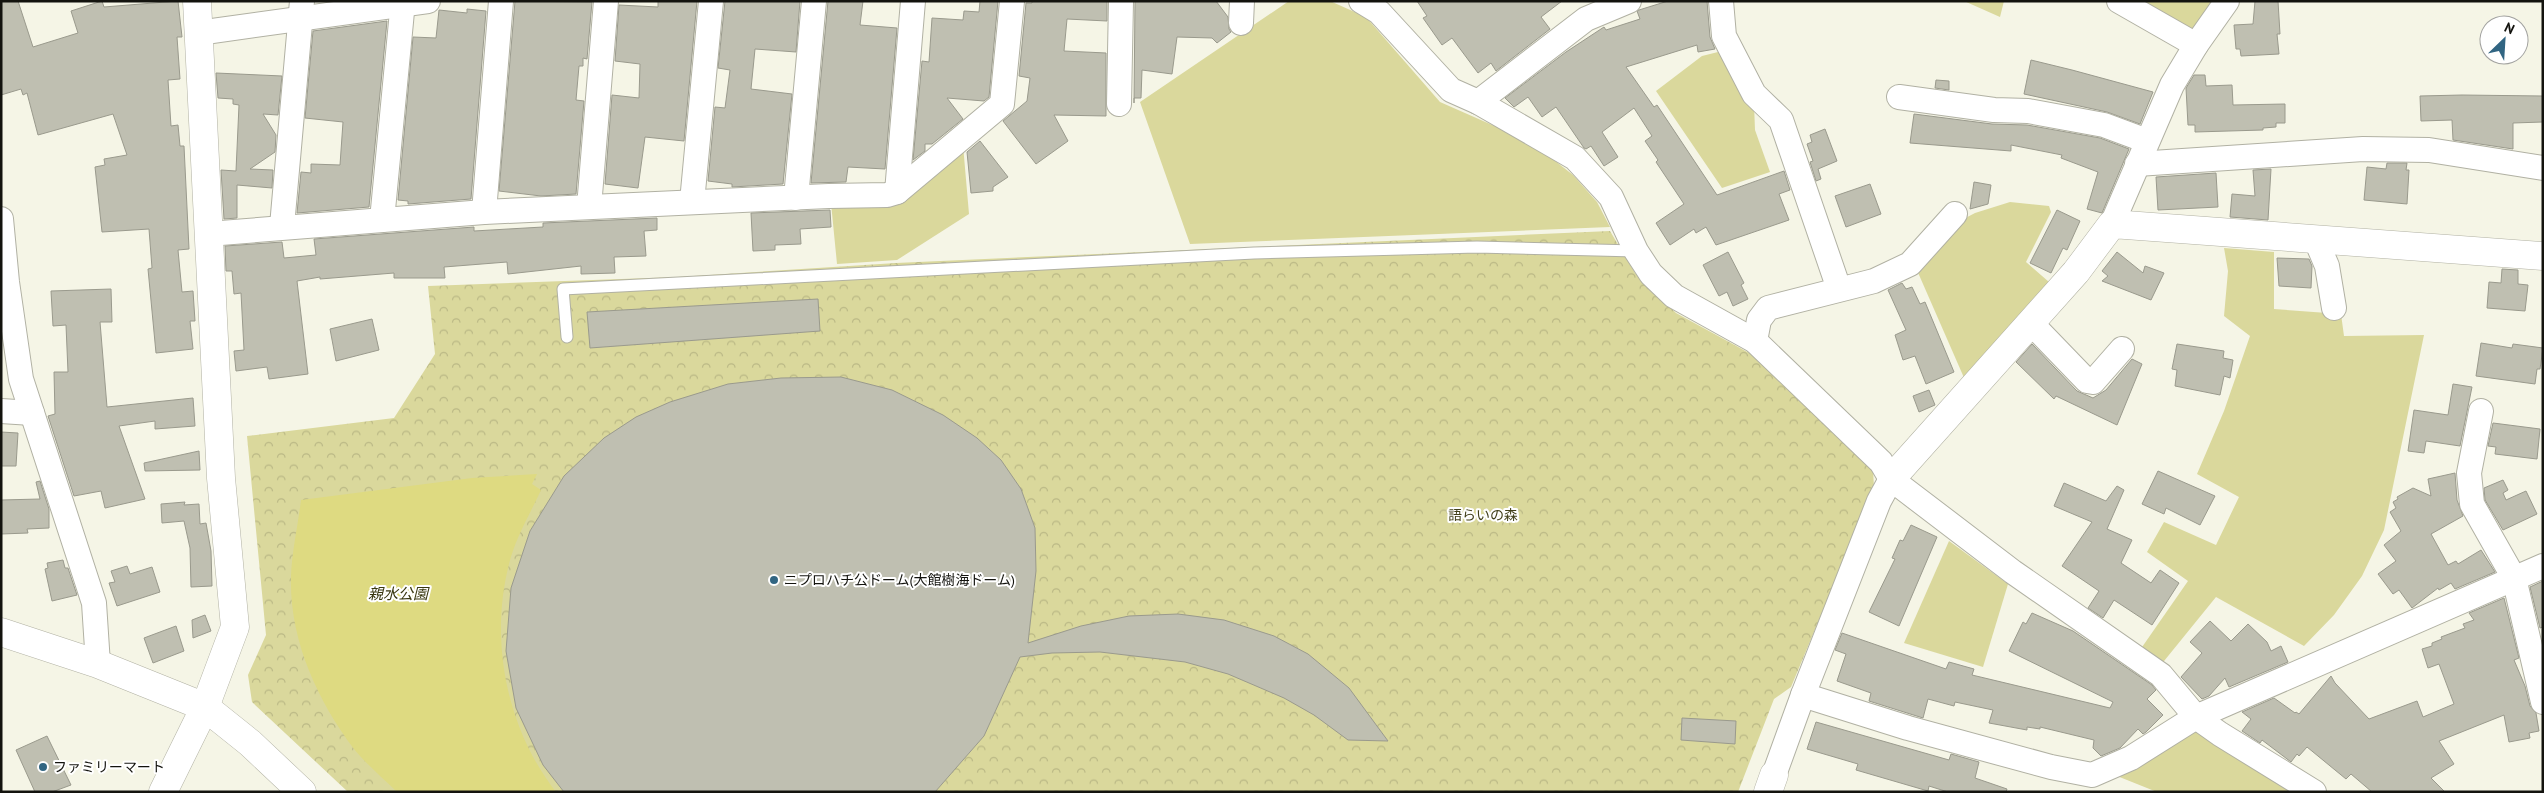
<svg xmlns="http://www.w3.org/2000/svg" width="2544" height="793" font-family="'PT Sans','Noto Sans JP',sans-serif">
  <defs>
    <pattern id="forest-crowns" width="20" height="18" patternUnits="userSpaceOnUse" patternTransform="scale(1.25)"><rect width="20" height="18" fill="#dad89c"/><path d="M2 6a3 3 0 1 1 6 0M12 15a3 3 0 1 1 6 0" fill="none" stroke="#bab885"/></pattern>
  </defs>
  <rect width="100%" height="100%" fill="#f5f5e6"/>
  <g fill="#dad89c">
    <path d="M1289,1H1330L1366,17L1440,102L1499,128L1554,160L1573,175L1597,202L1610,227L1190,244L1140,102Z"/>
    <path d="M1964,1H2004L2000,17Z"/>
    <path d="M2139,1H2215L2193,31Z"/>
    <path d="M1722,51L1754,104L1755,130L1770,172L1722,188L1656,91L1702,56Z"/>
    <path d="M963,145L969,214L897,260L837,264L831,203L890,199Z"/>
    <path d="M2010,202L2049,206L2051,212L2026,262L2049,282L1965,380L1916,268L1956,223L1975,213Z"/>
    <path d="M2224,248L2274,252V309L2341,314L2344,336L2424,335L2384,530L2362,576L2334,615L2304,646L2216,597L2160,666L2140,650L2188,581L2147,552L2164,522L2216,545L2239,497L2197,474L2224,411L2250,336L2224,316L2228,271Z"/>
    <path d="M1949,541L2008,584L1983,667L1904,643Z"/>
    <path d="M2196,727L2294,792H2157L2117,776Z"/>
  </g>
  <path fill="url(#forest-crowns)" d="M1610,231L1635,273L1676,313L1751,354L1873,469L1874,488L1791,687L1774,699L1738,792H348L252,702L248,675L266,635L247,436L394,418L435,354L428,286L678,277L896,263Z"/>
  <path fill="#deda81" d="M537,474L532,484L541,490C530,514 515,539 509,564C489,642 507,729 556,792H397C383,778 366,764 354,749C317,700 289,639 291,576C292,551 298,525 301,500L472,478Z"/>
  <g fill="#bfbfb1" stroke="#9a9a8d">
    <path d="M1,1H18L33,47L78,33L71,11L102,1L104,7L178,1L182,37H177L180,79L168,80L171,126L178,125L180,146H184L189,249L178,250L182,292L193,291L195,321H190L193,349L156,353L148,269L152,268L149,229L102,232L95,167L105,165L104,159L127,155L113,114L38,135L27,93L23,95L21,89L1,95Z"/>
    <path d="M515,1L592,2L587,59L583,58V66H579L576,100L584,101L576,194L541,196L499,191Z"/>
    <path d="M658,1H697L684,141L645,137L638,188L605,184L612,95L639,98L640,64L615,61L619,5L658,7Z"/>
    <path d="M725,1H800L796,52L755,49L751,89L792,94L783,184L732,187V184L708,181L715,107L725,108L730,70L718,68Z"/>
    <path d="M828,1H863L860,25L897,28L885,169L848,167L846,182L811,183Z"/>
    <path d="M980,1H998L989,97L984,101L947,98L963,119L932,144H925V151L913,160L922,61L929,62L932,18L963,20L964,11L979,12Z"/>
    <path d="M1032,1H1107V21L1067,19L1064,51L1106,53V116L1054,115L1068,141L1036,164L1003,121L1027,101L1030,78L1019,76L1026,3H1032Z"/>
    <path d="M1135,1H1216L1228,17L1229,29L1231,32L1217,43L1212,38L1177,37L1172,74L1142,70L1141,98H1134V103Z"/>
    <path d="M1417,1H1562L1541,17L1550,29L1496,71L1491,63L1478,73L1452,38L1442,45L1423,18L1427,16Z"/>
    <path d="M1668,1H1707L1710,37L1715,49L1698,52L1697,45L1626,67L1654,107L1657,105L1717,195L1784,171L1790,190L1779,194L1789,220L1716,245L1706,227L1696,233L1694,229L1670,245L1656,223L1684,204L1656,162L1658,160L1645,141L1652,136L1634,108L1602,132L1618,157L1604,166L1591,146L1586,149L1584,148L1556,107L1542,117L1528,97L1514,107L1505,98L1566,52L1604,27L1606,30L1640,19L1637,11L1639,10Z"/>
    <path d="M2255,1H2278L2280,34H2277L2279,54L2241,56L2240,49H2236L2234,25L2253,24Z"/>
    <path d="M467,9L486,11L471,199L408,204V201L398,200L413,37L436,38L439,10L467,13Z"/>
    <path d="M387,21L369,207L297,213L301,172L311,173V164L340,165L343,122L305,118L313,31Z"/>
    <path d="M2031,60L2072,70L2153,92L2140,124L2107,112L2024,94Z"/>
    <path d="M216,73L282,76L278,115L263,114L276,135L275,152L250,169L273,170L272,188L237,185V218L224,219L221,170L236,171L239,105L233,104V99L218,98Z"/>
    <path d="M2194,75H2205L2206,86L2232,85L2233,105L2285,104V123H2276V127L2263,128V130L2195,132V125H2188L2186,88Z"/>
    <path d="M1936,80L1949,81V90L1935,88Z"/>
    <path d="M2462,95L2543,96V122L2513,123V149L2453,140L2452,120L2421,121L2420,96Z"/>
    <path d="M1914,114L1992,124L2027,125L2100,138L2129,149L2102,213L2087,209L2098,172L2061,158L2062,155L2011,145V151L1910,143Z"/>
    <path d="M1825,129L1837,161L1818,169L1821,179L1816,181L1810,162L1813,161L1807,144L1812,142L1810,135Z"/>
    <path d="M980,141L1008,177L993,187V191L971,193L967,152Z"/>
    <path d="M2387,163H2407L2406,170H2409L2407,204L2364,200L2367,167L2386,169Z"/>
    <path d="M2271,169L2268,220L2230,217L2232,194L2255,196L2253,170Z"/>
    <path d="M2216,173L2218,207L2158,210L2156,177Z"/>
    <path d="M1974,182L1991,185L1988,204L1970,209Z"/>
    <path d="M1870,184L1881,214L1846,227L1835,196Z"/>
    <path d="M830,210L831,227L800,229L801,244L775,245V250L753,251L751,213Z"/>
    <path d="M2057,210L2080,221L2067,250L2063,248L2051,273L2030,263Z"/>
    <path d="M657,218V230L644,231L646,256L614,257L615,273L581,274V266L508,274L507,262L444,267L445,278H394V273L320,279V277L297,281L308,374L269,379L267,367L236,371L234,351L244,350L241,293L234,294L232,271H226L225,246L282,242L284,258L316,255L314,239L474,227V231L543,227V223Z"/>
    <path d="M1728,252L1744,283L1741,285L1748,299L1733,306L1727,292L1719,296L1703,265Z"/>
    <path d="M2117,252L2143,273L2145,266L2164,273L2151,300L2102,281L2108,276L2102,271Z"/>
    <path d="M2277,258L2309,259L2312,266L2311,288L2279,286Z"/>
    <path d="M2502,269L2518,270V284L2528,285L2525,311L2487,308L2489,282L2501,283Z"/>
    <path d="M1902,283L1906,289L1912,287L1920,304L1925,302L1954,372L1926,384L1915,356L1903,360L1895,335L1906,330L1888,290Z"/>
    <path d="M111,289L112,322H100L107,407L193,398L195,426L155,429V421L119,426L145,499L105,508L101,491L74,496L48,416L55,414L54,372H68L66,325L53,326L51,291Z"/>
    <path d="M818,299L820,331L590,348L587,312Z"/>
    <path d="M372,319L379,350L336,361L330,329Z"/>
    <path d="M2481,343L2512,348L2513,344L2543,348L2540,369H2537L2535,384L2476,376Z"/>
    <path d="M2032,344L2077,391L2093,398L2106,390L2132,359L2142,364L2117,425L2056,396L2054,399L2016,362Z"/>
    <path d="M2177,344L2224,351L2223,358L2233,360L2230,378L2224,376L2220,395L2175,386L2177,370L2172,369Z"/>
    <path d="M841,377L892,390L943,415L977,438L1001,460L1021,489L1035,528L1036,571L1028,643L1081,626L1129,616L1178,614L1224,620L1274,636L1308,654L1349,688L1388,741L1348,740L1314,715L1284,698L1228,674L1185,662L1100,652L1052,653L1020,657L984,736L935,792H564L543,765L516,708L506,651L511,588L530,531L564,476L604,438L636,417L670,402L728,384L781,378Z"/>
    <path d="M2453,384L2472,387L2460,446L2426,441L2424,453L2408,451L2414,410L2448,415Z"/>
    <path d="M1929,390L1935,405L1919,412L1913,396Z"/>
    <path d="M2493,423L2540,429L2537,459L2495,454L2496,447L2488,446Z"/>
    <path d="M1,432L18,433L16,466H1Z"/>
    <path d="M199,451L200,470L145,471L144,463Z"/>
    <path d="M2158,471L2215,496L2200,525L2166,508L2164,514L2142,504Z"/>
    <path d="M2455,473L2457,500L2463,516L2431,534L2448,565L2456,561L2458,564L2481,550L2495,572L2455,589L2451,583L2439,590L2438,588L2412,608L2399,590L2393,594L2378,574L2396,561L2384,545L2401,531L2390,512L2396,508L2393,502L2398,499L2397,497L2413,488L2431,496L2428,479Z"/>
    <path d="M2503,480L2508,490L2503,493L2506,500L2526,491L2537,514L2503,530L2485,500L2484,488Z"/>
    <path d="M40,481L49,509V528L27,529L28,533L1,534V500L40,499L36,482Z"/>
    <path d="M2064,483L2106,501L2117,486L2124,490L2107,529L2132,540L2121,563L2151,583L2160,570L2179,583L2152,625L2114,600L2103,618L2088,608L2099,591L2062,566L2092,522L2054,506Z"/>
    <path d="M185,502L184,505L199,504L200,524L206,523L211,551L212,586L191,587L190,548L184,521L162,523L161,504Z"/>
    <path d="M1911,525L1937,537L1899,626L1869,612L1895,559L1892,558L1900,540L1903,541Z"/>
    <path d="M63,560L65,568H68L77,595L52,601L45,569L48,568L47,563Z"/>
    <path d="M127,566L130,574L152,567L160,592L117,606L109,583L115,582L111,571Z"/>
    <path d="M2543,581V627L2540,628L2530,587Z"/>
    <path d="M2504,598L2519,658L2514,660L2525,686L2530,706L2536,713L2539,731L2529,733L2530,738L2509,742L2504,715L2439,741L2454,764L2431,778L2445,792H2372L2351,774L2346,779L2307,747L2299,756L2297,754L2291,762L2262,740L2260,743L2242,731L2251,719L2242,712L2274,698L2295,713L2296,712L2299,714L2331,676L2335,683L2369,719L2417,701L2423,717L2454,704L2439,664L2428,668L2422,649L2432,646V643L2442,639L2441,637L2465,628L2463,624L2474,620L2469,613Z"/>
    <path d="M2032,613L2073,631L2152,685L2156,690L2147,699L2163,715L2146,732L2143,734L2138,729L2120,748L2101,756L2093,748L2094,740L2040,727V729L2027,727V730L1989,723L1993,710L1955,702L1954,706L1928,699L1923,718L1869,701L1871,693L1837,681L1846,654L1835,650L1842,633L1946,669L1949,662L1974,669L1972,675L2110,708L2113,702L2009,651L2023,622L2026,624Z"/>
    <path d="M205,615L211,631L193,638L192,620Z"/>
    <path d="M2210,621L2231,641L2248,624L2267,642L2271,651L2281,646L2288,662L2229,687L2225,678L2209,696L2202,699L2181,677L2202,653L2190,642Z"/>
    <path d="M176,626L184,651L153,663L144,638Z"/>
    <path d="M1682,718L1736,721L1735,744L1681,740Z"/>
    <path d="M1816,722L1949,760L1951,754L1979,762L1975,778L2007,789L2006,792H1948L1929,786L1928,791L1856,770L1858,764L1807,749Z"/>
    <path d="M47,736L71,785L52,792H35L16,750Z"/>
  </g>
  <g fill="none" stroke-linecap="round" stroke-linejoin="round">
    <defs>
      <path id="lane" d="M567,337L563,289L1254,253L1477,247L1636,251"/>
      <g id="street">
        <path d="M1361,1L1379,12L1451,90L1478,102L1575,158L1611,197L1636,251L1651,274L1674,296L1755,341L1881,462L1891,479L2013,572L2161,675L2196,717L2220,734L2314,792"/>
        <path d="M1721,1L1724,36L1754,94L1781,120L1839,289"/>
        <path d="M2119,1L2196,45"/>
        <path d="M1241,23L1242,1"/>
        <path d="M198,33L428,1"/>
        <path d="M1899,97L1994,110L2028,111L2104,125L2147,141"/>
        <path d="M1478,102L1586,19L1629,1"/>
        <path d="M1119,104L1121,1"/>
        <path d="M2137,164L2363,149L2429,150L2543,168"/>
        <path d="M897,192L913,1"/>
        <path d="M796,198L814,1"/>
        <path d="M692,202L711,1"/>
        <path d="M589,207L606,1"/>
        <path d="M484,212L501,1"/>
        <path d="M1,219L7,282L21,379L94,603L98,664"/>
        <path d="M382,220L403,1"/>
        <path d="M2112,224L2172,85L2196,45L2227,1"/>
        <path d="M282,226L302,1"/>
        <path d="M208,234L484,212L829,196L887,195L897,192L1002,104L1012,1"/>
        <path d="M2316,240L2327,266L2334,308"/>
        <path d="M2031,323L2087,381L2093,382L2122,349"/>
        <path d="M1755,341L1759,320L1768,308L1874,281L1910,264L1955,214"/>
        <path d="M1,411L32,413"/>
        <path d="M2481,411L2469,473L2472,504L2514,578L2543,702"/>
        <path d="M1803,695L1908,728L2051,767L2092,775L2131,758L2196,717L2543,566"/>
        <path d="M1774,775L1803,695L1879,501L1891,479"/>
      </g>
      <g id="secondary">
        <path d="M1891,479L2076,272L2112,224L2543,256"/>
        <path d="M1,632L98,664L205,707L250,743L302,792"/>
        <path d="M163,792L205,707L235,627L221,478L197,1"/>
        <path d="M1768,792L1774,775"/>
      </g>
    </defs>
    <use href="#lane" stroke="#b1b1a3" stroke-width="13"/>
    <use href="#street" stroke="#b1b1a3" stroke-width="26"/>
    <use href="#secondary" stroke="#b1b1a3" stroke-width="29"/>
    <use href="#lane" stroke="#fff" stroke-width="11"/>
    <use href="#street" stroke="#fff" stroke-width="24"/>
    <use href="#secondary" stroke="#fff" stroke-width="28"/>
  </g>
  <g fill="#316582" stroke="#fff" stroke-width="2">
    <circle cx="774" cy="580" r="5"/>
    <circle cx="43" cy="767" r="5"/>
  </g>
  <g text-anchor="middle" stroke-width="4" stroke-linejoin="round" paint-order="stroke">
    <g font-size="14" fill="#413f19" stroke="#fff">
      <text x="1483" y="520">語らいの森</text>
    </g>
    <g font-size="14" fill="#13130e" stroke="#fff" text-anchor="start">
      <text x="784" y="585">ニプロハチ公ドーム(大館樹海ドーム)</text>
      <text x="53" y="772">ファミリーマート</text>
    </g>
    <g font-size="15" font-style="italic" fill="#393710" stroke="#fff">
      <text x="398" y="599">親水公園</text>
    </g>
  </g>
  <rect width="2544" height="793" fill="none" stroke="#13130e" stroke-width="5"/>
  <g transform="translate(2504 40) rotate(25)"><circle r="24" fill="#ffffff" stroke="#a1a19f"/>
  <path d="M0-4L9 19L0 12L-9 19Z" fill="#316582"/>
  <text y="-8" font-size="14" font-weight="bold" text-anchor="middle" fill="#13130e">N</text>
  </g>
</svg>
